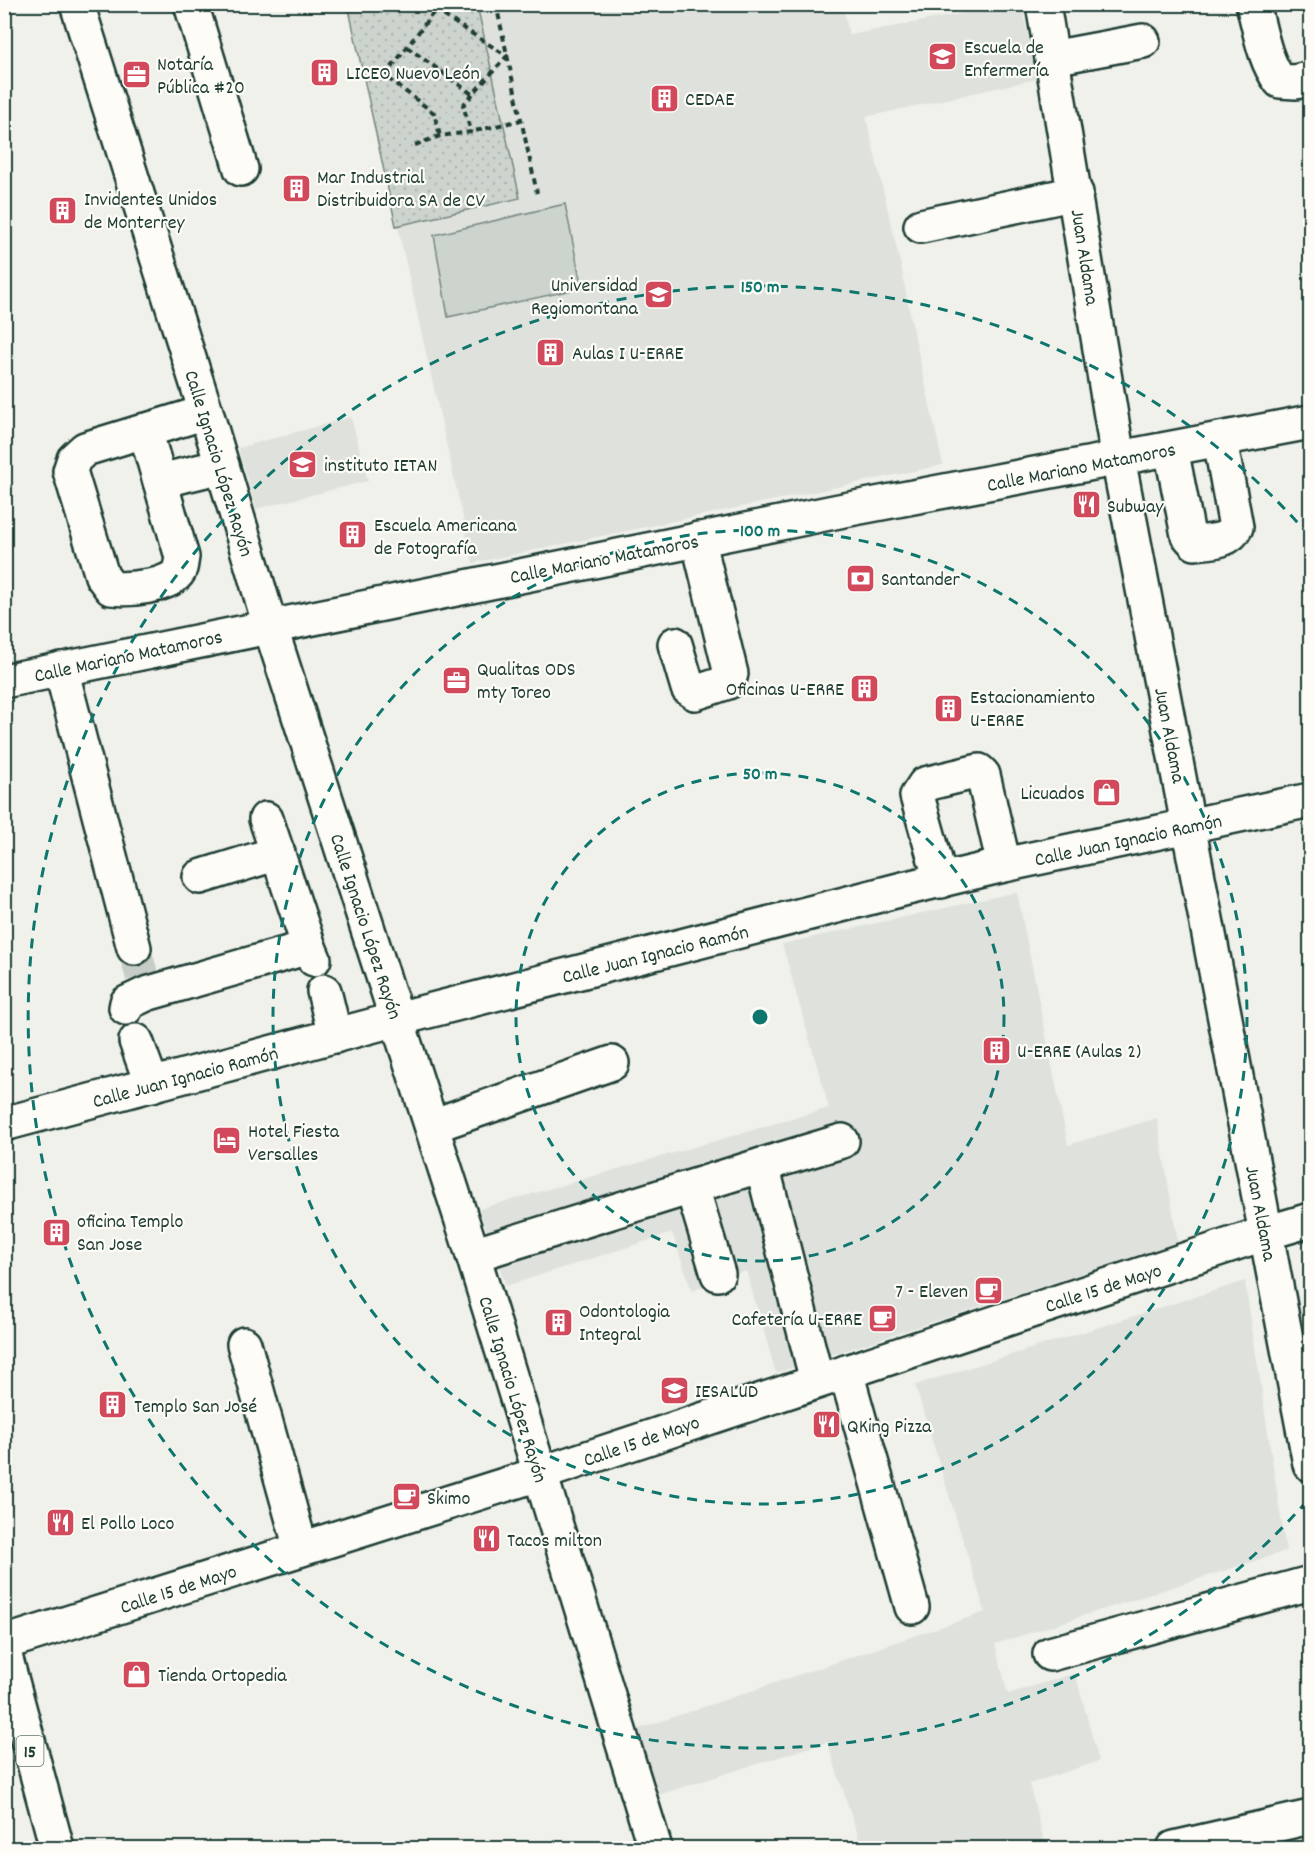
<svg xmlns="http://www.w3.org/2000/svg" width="1315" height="1853" font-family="Dekko,sans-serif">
  <defs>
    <pattern id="grass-dots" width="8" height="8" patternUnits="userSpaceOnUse" patternTransform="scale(1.5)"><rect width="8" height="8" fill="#cdd3cd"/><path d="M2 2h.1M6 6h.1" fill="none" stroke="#b0b6b1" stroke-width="1.8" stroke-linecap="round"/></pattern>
  </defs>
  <rect width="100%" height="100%" fill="#f0f1eb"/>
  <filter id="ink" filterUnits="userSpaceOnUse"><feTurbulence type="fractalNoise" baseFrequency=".0167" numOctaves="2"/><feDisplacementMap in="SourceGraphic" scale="12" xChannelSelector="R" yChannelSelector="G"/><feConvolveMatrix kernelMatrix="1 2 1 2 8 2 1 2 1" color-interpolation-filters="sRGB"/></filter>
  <g filter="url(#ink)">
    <g fill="#dfe2dc">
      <path d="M348,5H843L849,35L1007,5H1022L1037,79L866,117L901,266L912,324L943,465L473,563Z"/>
      <path d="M351,417L368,481L256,509L238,448Z"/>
      <path d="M1017,892L1068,1145L1157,1118L1178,1242L776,1373L746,1271L692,1291L672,1233L506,1286L479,1209L829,1108L782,944Z"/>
      <path d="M1245,1281L1286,1551L995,1644L1008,1694L1075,1673L1099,1761L1029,1784L1046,1848H862L827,1742L658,1795L638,1729L985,1612L915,1385Z"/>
    </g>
    <path fill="url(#grass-dots)" stroke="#768880" stroke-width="1.5" d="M348,5H477L520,198L396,226Z"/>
    <path fill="#cdd3cd" stroke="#768880" stroke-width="1.5" d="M565,204L582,288L448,317L434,235Z"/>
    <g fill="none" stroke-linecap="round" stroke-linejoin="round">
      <path stroke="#c6cdc6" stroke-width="33" stroke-dasharray="33 16" stroke-linecap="butt" d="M134,948L142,976"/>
      <defs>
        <g id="minor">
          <path d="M77,4L206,412L270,626L473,1255L655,1848"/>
          <path d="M191,4L241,169"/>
          <path d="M1043,4L1118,458L1310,1464"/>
          <path d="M1253,4C1260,30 1264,60 1280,81L1296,82L1310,78"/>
          <path d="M1052,58L1143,41"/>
          <path d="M921,226L1076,193"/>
          <path d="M145,430L182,557C181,561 181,568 179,571C170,587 128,590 111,588L102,576L70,471L74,459L85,449L206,412"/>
          <path d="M1171,449L1188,535L1195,543C1211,541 1229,542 1236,527L1220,440"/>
          <path d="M160,481L222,466"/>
          <path d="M675,644L688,688L695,693L728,682L731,674L698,539"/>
          <path d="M61,669L134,948"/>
          <path d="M4,681L839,511L1310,422"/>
          <path d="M266,819L309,947"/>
          <path d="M200,877L278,853"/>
          <path d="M941,881L917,796L925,784L979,771L983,775L1004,865"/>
          <path d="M324,991L335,1036"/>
          <path d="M126,1008L127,1003L146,994L309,947L314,959"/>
          <path d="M136,1041L152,1085"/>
          <path d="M4,1124L397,1019L903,889L1004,865L1310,800"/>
          <path d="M432,1126L612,1063"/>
          <path d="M762,1165L842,1141"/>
          <path d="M692,1187L718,1274"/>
          <path d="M473,1255L762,1165L817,1381"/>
          <path d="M244,1344L301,1549"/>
          <path d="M846,1372L912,1607"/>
          <path d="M4,1643L539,1474L1266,1233L1310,1220"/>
          <path d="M1050,1654L1310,1583"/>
          <path d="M1174,1848L1310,1817"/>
        </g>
        <path id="highway" d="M4,1652L57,1848"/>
      </defs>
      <use href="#minor" stroke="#1f3d34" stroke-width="38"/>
      <use href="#highway" stroke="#1f3d34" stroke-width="38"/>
      <g stroke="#1f3d34" stroke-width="4" stroke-dasharray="6 4.5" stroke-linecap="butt">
        <path d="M440,4L385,76L434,113L440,136"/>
        <path d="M496,4L537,193"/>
        <path d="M435,10L507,56L463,105L471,132"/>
        <path d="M407,47L472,94"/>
        <path d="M415,145L440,136L471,132L521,120"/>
      </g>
      <use href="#minor" stroke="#fdfcf7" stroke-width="33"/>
      <use href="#highway" stroke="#fdfcf7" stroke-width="33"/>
    </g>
  </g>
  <g fill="none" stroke="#0f766e" stroke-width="3" stroke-dasharray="10 8">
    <circle cx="760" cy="1017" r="244"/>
    <circle cx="760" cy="1017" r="487"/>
    <path d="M1307 1501A731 731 0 1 1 1307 533"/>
  </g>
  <defs>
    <symbol id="university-square" viewBox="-11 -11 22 22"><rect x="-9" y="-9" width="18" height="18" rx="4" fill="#d1495b" stroke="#fdfcf7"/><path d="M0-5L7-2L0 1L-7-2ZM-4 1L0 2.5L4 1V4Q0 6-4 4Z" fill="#fff"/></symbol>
    <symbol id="building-square" viewBox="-11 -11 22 22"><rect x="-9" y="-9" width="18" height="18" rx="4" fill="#d1495b" stroke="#fdfcf7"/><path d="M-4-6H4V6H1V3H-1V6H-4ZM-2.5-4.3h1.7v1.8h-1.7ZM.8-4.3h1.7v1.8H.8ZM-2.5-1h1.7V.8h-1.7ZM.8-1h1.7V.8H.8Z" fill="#fff"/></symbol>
    <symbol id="office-square" viewBox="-11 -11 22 22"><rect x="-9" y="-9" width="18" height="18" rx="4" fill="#d1495b" stroke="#fdfcf7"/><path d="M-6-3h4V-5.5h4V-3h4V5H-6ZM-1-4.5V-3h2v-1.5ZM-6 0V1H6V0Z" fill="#fff"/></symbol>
    <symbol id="restaurant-square" viewBox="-11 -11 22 22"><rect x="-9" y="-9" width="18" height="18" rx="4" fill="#d1495b" stroke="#fdfcf7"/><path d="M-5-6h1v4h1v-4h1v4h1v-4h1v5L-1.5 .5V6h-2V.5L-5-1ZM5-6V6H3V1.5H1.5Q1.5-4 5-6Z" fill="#fff"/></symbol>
    <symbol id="bank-square" viewBox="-11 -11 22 22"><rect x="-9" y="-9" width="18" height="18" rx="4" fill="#d1495b" stroke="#fdfcf7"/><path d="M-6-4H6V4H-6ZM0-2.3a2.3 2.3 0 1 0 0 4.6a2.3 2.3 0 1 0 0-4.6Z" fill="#fff"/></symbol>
    <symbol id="shop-square" viewBox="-11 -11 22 22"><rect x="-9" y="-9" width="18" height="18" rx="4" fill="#d1495b" stroke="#fdfcf7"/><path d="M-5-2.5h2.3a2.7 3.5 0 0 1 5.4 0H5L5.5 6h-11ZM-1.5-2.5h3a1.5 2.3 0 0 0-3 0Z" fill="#fff"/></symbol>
    <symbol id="hotel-square" viewBox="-11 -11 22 22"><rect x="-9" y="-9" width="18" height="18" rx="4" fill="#d1495b" stroke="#fdfcf7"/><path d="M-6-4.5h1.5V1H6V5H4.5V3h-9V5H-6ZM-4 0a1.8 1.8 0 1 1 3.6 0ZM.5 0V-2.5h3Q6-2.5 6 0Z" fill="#fff"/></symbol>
    <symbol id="cafe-square" viewBox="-11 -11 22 22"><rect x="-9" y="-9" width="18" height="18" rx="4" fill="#d1495b" stroke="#fdfcf7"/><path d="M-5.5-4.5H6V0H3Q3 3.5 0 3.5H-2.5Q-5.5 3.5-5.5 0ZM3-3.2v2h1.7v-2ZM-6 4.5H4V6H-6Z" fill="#fff"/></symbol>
  </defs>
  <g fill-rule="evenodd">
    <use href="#university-square" x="926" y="40" width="33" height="33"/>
    <use href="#building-square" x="308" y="56" width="33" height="33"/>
    <use href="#office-square" x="120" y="58" width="33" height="33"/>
    <use href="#building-square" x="648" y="82" width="33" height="33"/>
    <use href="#building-square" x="280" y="172" width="33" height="33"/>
    <use href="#building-square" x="46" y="194" width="33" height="33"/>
    <use href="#university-square" x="642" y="278" width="33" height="33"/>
    <use href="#building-square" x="534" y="336" width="33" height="33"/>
    <use href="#university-square" x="286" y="448" width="33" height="33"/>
    <use href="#restaurant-square" x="1070" y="488" width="33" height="33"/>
    <use href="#building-square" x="336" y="518" width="33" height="33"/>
    <use href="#bank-square" x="844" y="562" width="33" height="33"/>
    <use href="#office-square" x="440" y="664" width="33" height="33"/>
    <use href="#building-square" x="848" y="672" width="33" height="33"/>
    <use href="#building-square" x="932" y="692" width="33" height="33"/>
    <use href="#shop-square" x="1090" y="776" width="33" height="33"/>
    <use href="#building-square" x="980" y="1034" width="33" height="33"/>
    <use href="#hotel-square" x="210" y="1124" width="33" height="33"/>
    <use href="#building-square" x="40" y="1216" width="33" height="33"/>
    <use href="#cafe-square" x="972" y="1274" width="33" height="33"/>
    <use href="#cafe-square" x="866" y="1302" width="33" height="33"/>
    <use href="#building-square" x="542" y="1306" width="33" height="33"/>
    <use href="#university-square" x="658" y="1374" width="33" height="33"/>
    <use href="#building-square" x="96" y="1388" width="33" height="33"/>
    <use href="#restaurant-square" x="810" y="1408" width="33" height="33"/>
    <use href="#cafe-square" x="390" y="1480" width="33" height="33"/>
    <use href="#restaurant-square" x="44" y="1506" width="33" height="33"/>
    <use href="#restaurant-square" x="470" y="1522" width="33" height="33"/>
    <use href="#shop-square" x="120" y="1658" width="33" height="33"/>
  </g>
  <g text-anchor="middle" stroke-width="4.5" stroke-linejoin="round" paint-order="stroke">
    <rect fill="#fdfcf7" stroke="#62766e" stroke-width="1.5" x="16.5" y="1736" width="27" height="30" rx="4.5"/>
    <g font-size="18" font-weight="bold" fill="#1f3d34">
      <text x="30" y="1757">15</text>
    </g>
    <g font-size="20" fill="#1f3d34" stroke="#fdfcf7" text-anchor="start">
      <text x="964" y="53">Escuela de<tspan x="964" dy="23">Enfermería</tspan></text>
      <text x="157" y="70">Notaría<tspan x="157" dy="23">Pública #20</tspan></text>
      <text x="346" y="79">LICEO Nuevo León</text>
      <text x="685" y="105">CEDAE</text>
      <text x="317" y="183">Mar Industrial<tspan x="317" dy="23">Distribuidora SA de CV</tspan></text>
      <text x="84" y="205">Invidentes Unidos<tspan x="84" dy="23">de Monterrey</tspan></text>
      <text x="638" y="291" text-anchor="end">Universidad<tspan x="638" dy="23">Regiomontana</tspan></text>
      <text x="572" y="359">Aulas I U-ERRE</text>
      <text x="324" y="471">instituto IETAN</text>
      <text x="1107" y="512">Subway</text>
      <text x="374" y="531">Escuela Americana<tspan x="374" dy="23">de Fotografía</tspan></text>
      <text x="881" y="585">Santander</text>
      <text x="477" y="675">Qualitas ODS<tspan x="477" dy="23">mty Toreo</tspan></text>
      <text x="844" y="695" text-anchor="end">Oficinas U-ERRE</text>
      <text x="970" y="703">Estacionamiento<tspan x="970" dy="23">U-ERRE</tspan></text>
      <text x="1085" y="799" text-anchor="end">Licuados</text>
      <text x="1017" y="1057">U-ERRE (Aulas 2)</text>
      <text x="248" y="1137">Hotel Fiesta<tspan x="248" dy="23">Versalles</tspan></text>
      <text x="77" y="1227">oficina Templo<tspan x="77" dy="23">San Jose</tspan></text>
      <text x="968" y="1297" text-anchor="end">7 - Eleven</text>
      <text x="579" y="1317">Odontologia<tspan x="579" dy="23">Integral</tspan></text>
      <text x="862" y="1325" text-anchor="end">Cafetería U-ERRE</text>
      <text x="695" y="1397">IESALUD</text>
      <text x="134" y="1412">Templo San José</text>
      <text x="847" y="1432">QKing Pizza</text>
      <text x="427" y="1504">Skimo</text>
      <text x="81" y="1529">El Pollo Loco</text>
      <text x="507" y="1546">Tacos milton</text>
      <text x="158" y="1681">Tienda Ortopedia</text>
    </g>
    <g font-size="20" fill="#1f3d34" stroke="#fdfcf7">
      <text transform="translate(1086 257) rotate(81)" y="7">Juan Aldama</text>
      <text transform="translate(220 463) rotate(73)" y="7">Calle Ignacio López Rayón</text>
      <text transform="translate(1081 466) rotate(-11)" y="7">Calle Mariano Matamoros</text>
      <text transform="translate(604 558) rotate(-11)" y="7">Calle Mariano Matamoros</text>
      <text transform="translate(128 655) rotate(-12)" y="7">Calle Mariano Matamoros</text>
      <text transform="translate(1171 735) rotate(79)" y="7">Juan Aldama</text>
      <text transform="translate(1128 839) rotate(-12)" y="7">Calle Juan Ignacio Ramón</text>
      <text transform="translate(367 926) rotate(72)" y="7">Calle Ignacio López Rayón</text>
      <text transform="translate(655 953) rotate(-14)" y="7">Calle Juan Ignacio Ramón</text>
      <text transform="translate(185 1076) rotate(-15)" y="7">Calle Juan Ignacio Ramón</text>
      <text transform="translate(1262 1213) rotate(79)" y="7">Juan Aldama</text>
      <text transform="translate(1103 1287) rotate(-18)" y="7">Calle 15 de Mayo</text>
      <text transform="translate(514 1389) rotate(73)" y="7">Calle Ignacio López Rayón</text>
      <text transform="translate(641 1440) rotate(-19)" y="7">Calle 15 de Mayo</text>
      <text transform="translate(178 1588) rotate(-18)" y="7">Calle 15 de Mayo</text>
    </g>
  </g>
  <circle cx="760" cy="1017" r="9" fill="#0f766e" stroke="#fdfcf7" stroke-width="3"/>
  <g font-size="18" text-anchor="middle" font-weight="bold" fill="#0f766e" stroke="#fdfcf7" stroke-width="4.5" stroke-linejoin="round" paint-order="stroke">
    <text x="760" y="292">150 m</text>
    <text x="760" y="536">100 m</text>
    <text x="760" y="779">50 m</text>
  </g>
  <rect width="1315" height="1853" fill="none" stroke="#fdfcf7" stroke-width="24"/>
  <rect x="12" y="12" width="1291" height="1829" fill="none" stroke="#1f3d34" stroke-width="2" filter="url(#ink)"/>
</svg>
